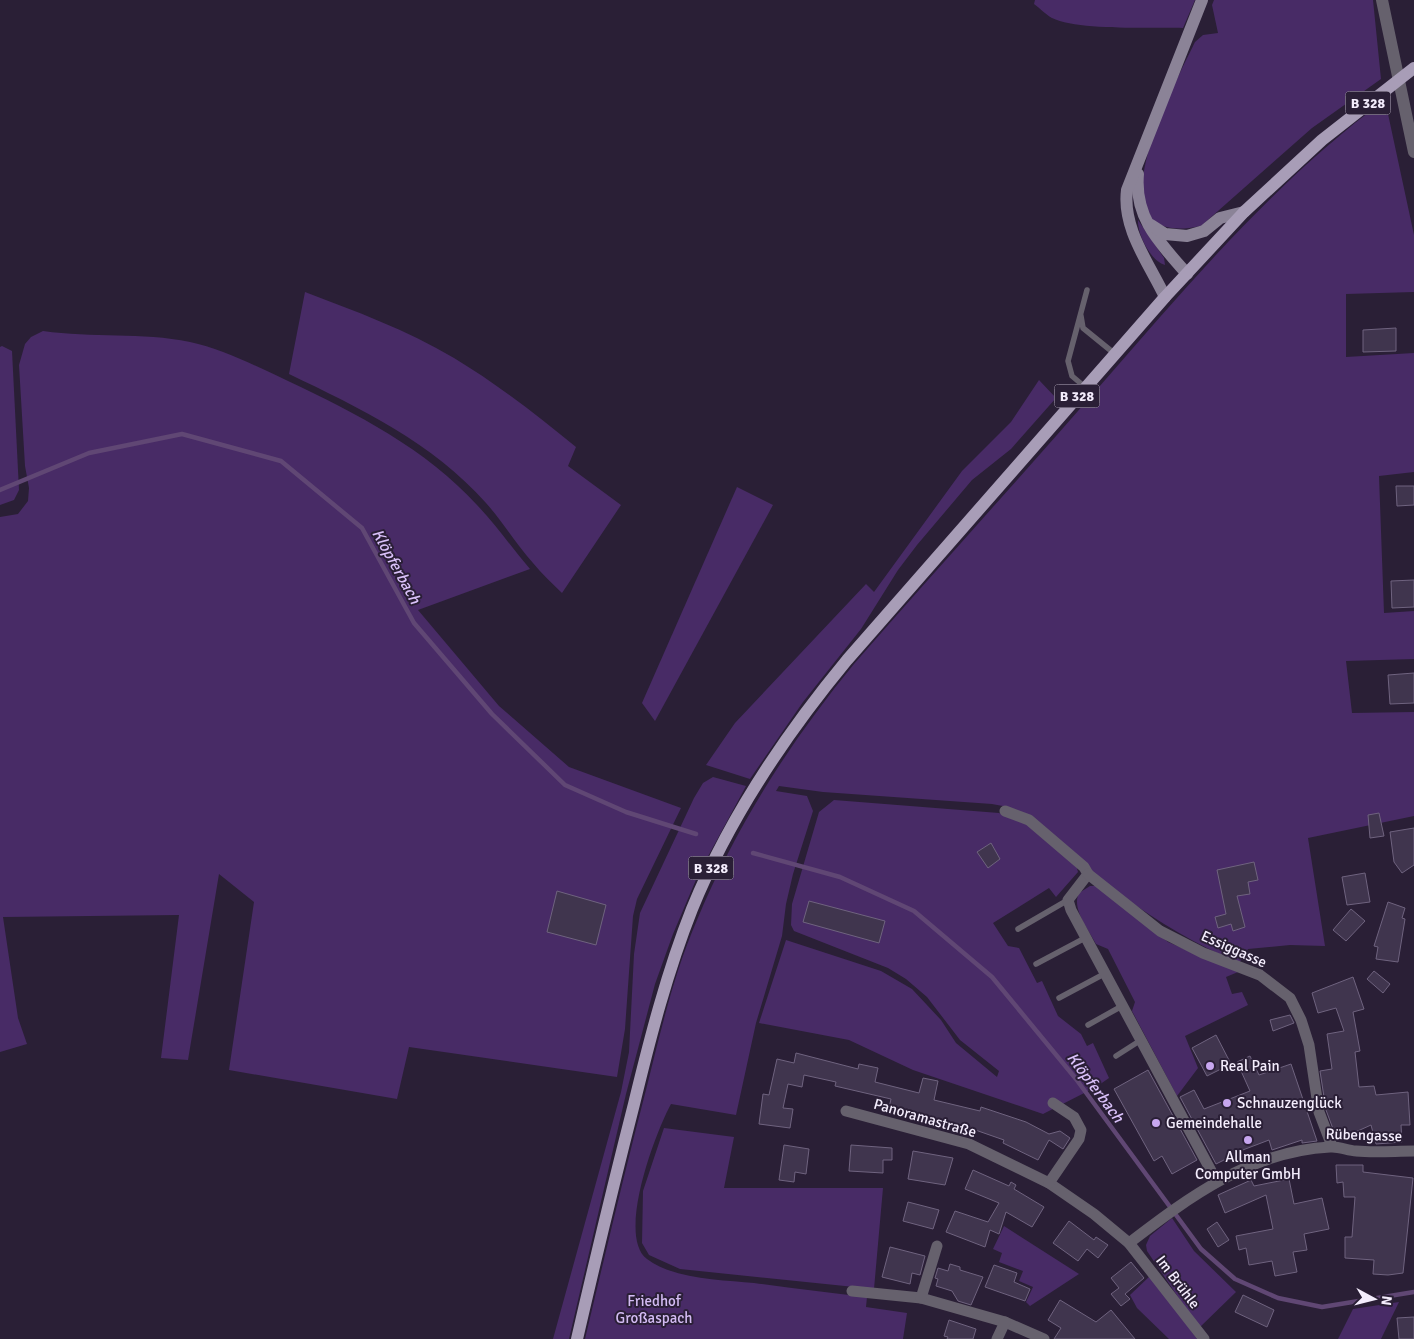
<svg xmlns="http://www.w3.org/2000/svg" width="1414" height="1339" font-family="Signika,sans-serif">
  <rect width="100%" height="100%" fill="#2a1f36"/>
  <g fill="#482b66">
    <path d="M1035,0H1195L1183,28C1152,27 1078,31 1052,18C1046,15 1040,8 1034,4Z"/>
    <path d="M1214,0H1373L1381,79L1312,128L1201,226C1084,251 1175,84 1195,42L1203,35L1218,33L1212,5Z"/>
    <path d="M1385,100L1414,235V292L1346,294V357L1414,353V472L1379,476L1384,613L1414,611V659L1346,661L1352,713L1414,712V816L1308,838L1325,946L1290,945L1248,949L1239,963C1151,926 1083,866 1008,807L992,804L823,792L779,786L776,791L807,796L813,811L793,874L786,904L782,936L756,1023L736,1115L671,1104C656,1131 616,1236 647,1259C673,1279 722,1280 754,1283C791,1288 829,1293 867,1297L866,1307L907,1313L903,1339H585C605,1255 625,1170 647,1086C661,1030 674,973 697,920C736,826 790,742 854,664C935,571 1018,480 1099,387C1187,286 1276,180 1385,100Z"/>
    <path d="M1138,220L1164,258L1165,265C1150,261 1137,233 1138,220Z"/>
    <path d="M305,292C355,311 407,330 454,358C497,384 537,415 576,447L568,466L621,505L562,593C552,583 542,574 533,563C516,544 503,522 486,503C433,443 360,408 289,374Z"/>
    <path d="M43,331C92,338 142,332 190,342C223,349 258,367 288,381C356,413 426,449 477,505C496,525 512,548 530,569L418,610L499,706L569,767L681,808L637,899L633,916L625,1029L617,1077L409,1047L397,1099L229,1070L254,902L219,874L188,1060L161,1058L179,915L3,917L18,1018L27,1044L0,1052V517L18,514L28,501L29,488L25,466L19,365L25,344L31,337Z"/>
    <path d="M2,346L12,351L19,490L14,500L0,505V347Z"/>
    <path d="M1039,380L1056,398L1011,449L972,480L917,545L898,570L861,629L803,702L750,779L706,765L735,723L866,584L874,592L962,471L1011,422Z"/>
    <path d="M737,487L773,505L655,721L642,703Z"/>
    <path d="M713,777L746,786L698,875L673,934L655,984L626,1094L569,1339H553L621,1092L629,1052L634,954L640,913L694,798L703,783Z"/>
    <path d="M834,800L999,813L1027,823L1076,865L1078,872L1056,897L1049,888L993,923L1008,946L1019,948L1037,983L1042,981L1058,1016L1081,1034L1087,1046L1093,1043L1109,1078L1096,1087L1043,1114L913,1070L849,1040L759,1023L786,940L881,971L912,989L941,1020L956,1043L997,1077L999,1071L960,1040L927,997L906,979L888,968L794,931L791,925L792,904L819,812Z"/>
    <path d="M1090,886H1097L1168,942L1238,972L1226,977L1232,994L1242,992L1248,1005L1185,1036L1198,1068L1177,1096L1132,1011L1135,1002L1108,949L1096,944C1089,930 1071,909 1079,893Z"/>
    <path d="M664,1128L734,1137L724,1188H883L874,1289L680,1269L649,1255L642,1243L643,1191Z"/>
    <path d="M1172,1218L1194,1251L1236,1292L1199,1328L1147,1251L1146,1245L1150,1236Z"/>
    <path d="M1004,1226L1079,1274L1030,1306L1026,1302L1033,1287L1019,1281L1023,1271L999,1262L1002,1253L993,1249Z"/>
    <path d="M1151,1275L1197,1339H1169L1137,1308L1130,1295Z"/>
    <path d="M1399,1302L1381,1339H1338L1353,1309Z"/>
  </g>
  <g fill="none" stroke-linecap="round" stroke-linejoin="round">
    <g stroke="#604774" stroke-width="4.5">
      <path d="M0,490L89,453L182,434L281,461L362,528L414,623L492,714L565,785L626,812L696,834"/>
      <path d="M753,853L840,877L914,911L992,977L1076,1079L1201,1249L1235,1279L1278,1298L1322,1307L1414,1292"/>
    </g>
  </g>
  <g fill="#40354e" stroke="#6f637f">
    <path d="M1396,328V351L1363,352V330Z"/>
    <path d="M1396,486H1414V505L1397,506Z"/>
    <path d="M1414,580V607L1392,608L1391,581Z"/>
    <path d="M1414,673V703L1390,704L1388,675Z"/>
    <path d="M1379,813L1384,836L1370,838L1368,815Z"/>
    <path d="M1414,828V865L1402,873L1394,862L1390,832Z"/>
    <path d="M991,843L1000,859L988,868L977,852Z"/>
    <path d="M1254,862L1258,880L1248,882L1250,894L1237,896L1245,927L1233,931L1231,924L1218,928L1215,917L1226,914L1217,870Z"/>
    <path d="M1365,873L1370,902L1347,905L1342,877Z"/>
    <path d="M557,891L606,905L596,945L547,932Z"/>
    <path d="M809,901L885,921L879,943L803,922Z"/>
    <path d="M1388,902L1405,908L1402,918L1405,919L1398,962L1376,959L1378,947L1374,946Z"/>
    <path d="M1351,909L1365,921L1346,941L1333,930Z"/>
    <path d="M1374,971L1390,984L1383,993L1367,979Z"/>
    <path d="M1353,977L1364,1009L1353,1012L1360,1051L1355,1052L1359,1087L1374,1086L1376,1095L1408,1092L1410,1125H1401L1402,1142L1376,1144L1371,1125L1340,1139L1336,1137L1326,1110L1320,1071L1332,1069L1327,1034L1344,1031L1336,1008L1318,1013L1312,993Z"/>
    <path d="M1290,1015L1294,1023L1273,1031L1270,1020Z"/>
    <path d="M1216,1035L1231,1064L1207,1076L1192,1048Z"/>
    <path d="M796,1053L858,1069L859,1064L878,1068L875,1082L919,1093L923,1078L938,1081L934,1100L980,1111L981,1107L1026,1122L1049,1134L1060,1131L1070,1138L1063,1149L1049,1140L1038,1160L1003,1143L1004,1140L961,1125L960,1129L888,1112L891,1099L835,1086L836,1082L804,1075L802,1087L788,1084L783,1108L793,1109L790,1128L759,1124L763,1094L769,1095L777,1059L794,1063Z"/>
    <path d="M1250,1056L1259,1075L1291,1064L1317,1141L1302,1143V1140L1272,1150L1269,1140L1227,1156L1228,1158L1216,1164L1180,1097L1194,1090L1204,1109L1250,1091L1237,1062Z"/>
    <path d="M1148,1070L1197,1160L1172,1174L1162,1156L1154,1161L1114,1089Z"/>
    <path d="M784,1145L809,1149L806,1174L795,1172L794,1182L779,1180Z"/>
    <path d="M851,1145L892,1148V1160H883V1173L849,1171Z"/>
    <path d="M913,1151L953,1158L945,1185L908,1179Z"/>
    <path d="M1336,1165H1363V1172L1413,1178L1403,1273L1388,1275L1373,1274L1374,1260L1345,1258V1237H1352L1355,1197H1344L1343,1182L1337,1183Z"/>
    <path d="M973,1170L1009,1186L1011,1182L1016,1185L1014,1189L1044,1207L1032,1227L1006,1212L999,1234L990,1230L985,1247L946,1232L955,1211L988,1222L999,1203L965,1189Z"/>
    <path d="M1289,1179L1294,1204L1322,1198L1329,1229L1304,1234L1307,1250L1293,1252L1297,1272L1275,1276L1272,1261L1249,1265L1246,1248L1239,1250L1236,1236L1273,1229L1266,1195L1225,1213L1218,1195L1251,1180L1254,1186Z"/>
    <path d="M908,1202L939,1210L933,1229L903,1221Z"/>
    <path d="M1069,1221L1094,1240L1096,1237L1108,1245L1098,1258L1087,1249L1078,1261L1053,1243Z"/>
    <path d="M1217,1222L1229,1240L1218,1247L1207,1229Z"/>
    <path d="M890,1247L925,1256L920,1275L912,1273L910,1284L882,1277Z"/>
    <path d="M1131,1262L1144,1278L1125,1294L1130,1299L1121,1306L1111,1294L1119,1288L1111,1278Z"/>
    <path d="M950,1264L960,1267V1270L983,1277L971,1305L958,1301L952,1291L936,1286L938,1279L935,1278L938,1268L948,1271Z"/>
    <path d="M994,1265L1017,1273L1014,1282L1030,1289L1025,1301L985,1287Z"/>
    <path d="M1243,1295L1274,1310L1267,1327L1235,1312Z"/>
    <path d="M1060,1300L1096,1322L1111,1310L1135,1339H1054L1061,1328L1048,1320Z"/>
    <path d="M1414,1317V1339H1399L1397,1318Z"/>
    <path d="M949,1320L976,1329L973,1339H947L948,1337L944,1336Z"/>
  </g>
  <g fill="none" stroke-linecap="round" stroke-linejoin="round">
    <g stroke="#66616d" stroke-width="5.5">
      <path d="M1081,316L1083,328L1115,354"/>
      <path d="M1085,387L1072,376L1068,361L1087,290"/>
      <path d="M1018,929L1068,900"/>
      <path d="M1036,964L1085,938"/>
      <path d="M1059,998L1104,974"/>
      <path d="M1088,1025L1122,1006"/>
      <path d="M1116,1056L1141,1040"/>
    </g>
    <g stroke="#66616d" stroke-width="11">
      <path d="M1005,811L1029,820L1084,867L1088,874L1068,900L1071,910L1216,1180"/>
      <path d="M1088,874L1160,931L1203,953L1260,975L1290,998L1301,1020L1309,1045L1319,1112L1332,1146"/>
      <path d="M846,1111L969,1144L1049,1183L1094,1214L1129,1243L1204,1339"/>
      <path d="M1049,1183L1079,1139L1081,1130L1074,1117L1053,1103"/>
      <path d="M1129,1243C1189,1197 1251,1151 1330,1147C1339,1146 1348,1151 1356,1151C1375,1153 1395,1151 1414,1151"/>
      <path d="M852,1291L921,1298L1005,1322L1044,1339"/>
      <path d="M921,1298L937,1246"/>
      <path d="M997,1339L1005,1322"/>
    </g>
    <path stroke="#66616d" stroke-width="12" d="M1382,0L1414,152"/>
    <g stroke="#8b8397" stroke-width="12">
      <path d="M1138,174C1134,218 1160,243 1187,274"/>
      <path d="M1151,225L1165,234L1187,236L1204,231L1220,218L1244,212"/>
      <path d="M1165,297C1149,263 1122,229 1127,190L1202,0"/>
    </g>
    <path stroke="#a89db7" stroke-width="12" d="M577,1339C595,1261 614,1182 634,1104C650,1038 667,972 692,909C729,818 785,735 847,660L1165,297L1244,212L1322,140L1414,68"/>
  </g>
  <g fill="#c7a6ef" stroke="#2a1f36" stroke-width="2">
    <circle cx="1210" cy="1066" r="5"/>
    <circle cx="1227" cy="1103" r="5"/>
    <circle cx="1156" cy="1123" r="5"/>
    <circle cx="1248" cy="1140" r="5"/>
  </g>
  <g text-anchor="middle" stroke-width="4" stroke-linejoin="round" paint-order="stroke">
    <g fill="#2a1f36" stroke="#b7afc1" stroke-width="1">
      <rect x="1345.5" y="91.5" width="45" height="23" rx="4"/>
      <rect x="1054.5" y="384.5" width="45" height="23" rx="4"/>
      <rect x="688.5" y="856.5" width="45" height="23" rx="4"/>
    </g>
    <g font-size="14" font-weight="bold" fill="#f4edfd">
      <text x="1368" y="108">B 328</text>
      <text x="1077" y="401">B 328</text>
      <text x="711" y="873">B 328</text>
    </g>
    <g font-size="15" fill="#f4edfd" stroke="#2a1f36">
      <text transform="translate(1234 949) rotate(24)" y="5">Essiggasse</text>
      <text transform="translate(925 1118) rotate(16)" y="5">Panoramastraße</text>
      <text transform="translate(1364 1135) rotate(2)" y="5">Rübengasse</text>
      <text transform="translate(1178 1282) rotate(53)" y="5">Im Brühle</text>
    </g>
    <g font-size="15" fill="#f4edfd" stroke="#2a1f36" text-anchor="start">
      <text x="1220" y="1071">Real Pain</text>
      <text x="1237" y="1108">Schnauzenglück</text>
      <text x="1166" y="1128">Gemeindehalle</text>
      <text x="1248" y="1162" text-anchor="middle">Allman<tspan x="1248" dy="17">Computer GmbH</tspan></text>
    </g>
    <g font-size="15" fill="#d4bcf4" stroke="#2a1f36">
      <text x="654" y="1306">Friedhof<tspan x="654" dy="17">Großaspach</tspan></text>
    </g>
    <g font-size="16" font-style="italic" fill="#d9c0f9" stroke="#2a1f36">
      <text transform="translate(397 566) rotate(61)" y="6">Klöpferbach</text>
      <text transform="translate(1096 1087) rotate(53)" y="6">Klöpferbach</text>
    </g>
  </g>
  <g transform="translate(1374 1299) rotate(97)" stroke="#2a1f36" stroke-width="4" paint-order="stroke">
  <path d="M0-4L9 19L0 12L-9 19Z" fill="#f4edfd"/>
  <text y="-8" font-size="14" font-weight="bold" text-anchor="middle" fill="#f4edfd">N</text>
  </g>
</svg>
